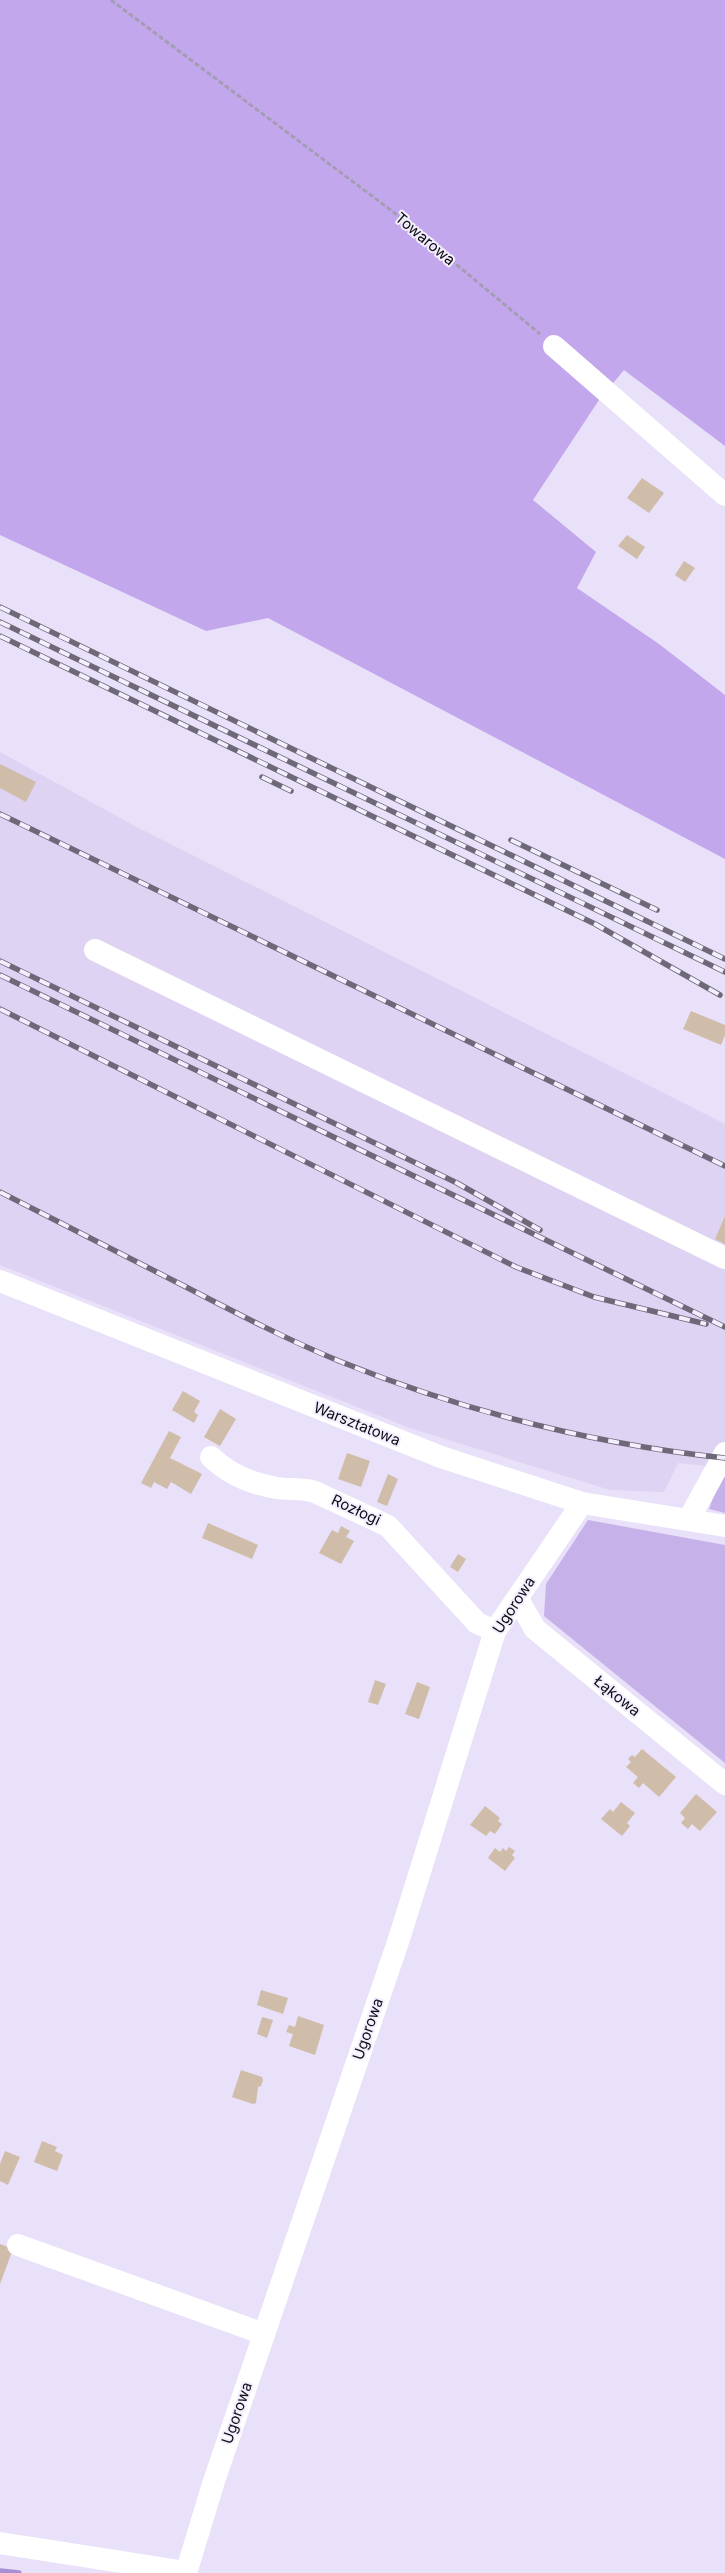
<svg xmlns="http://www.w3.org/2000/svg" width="725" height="2573" font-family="Inter,sans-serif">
  <rect width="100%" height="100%" fill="#e9e0f9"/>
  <path fill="#ded3f2" d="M0,752L131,824L725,1124V1468L678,1463L664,1492L610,1490L410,1428L0,1265Z"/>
  <g fill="#c6b1e8">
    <path d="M724,1468H725V1513L709,1509Z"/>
    <path d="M588,1520L725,1545V1763L544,1616L546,1584Z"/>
  </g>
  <path fill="#c2a7ed" d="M0,0H725V446L624,370L599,400L533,500L596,552L577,588L659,644L725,695V859L268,618L206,631L0,535Z"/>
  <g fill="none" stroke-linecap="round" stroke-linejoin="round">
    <path stroke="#a98fd3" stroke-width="5.5" d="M0,2571L19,2573"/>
  </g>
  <g fill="#d0bda9">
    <path d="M642,478L664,493L649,513L627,498Z"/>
    <path d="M627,535L645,547L637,559L618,546Z"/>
    <path d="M684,561L695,568L685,582L675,575Z"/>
    <path d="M0,764L36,782L26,802L0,788Z"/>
    <path d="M691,1011L725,1025V1035L721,1045L683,1029Z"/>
    <path d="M725,1216V1244L715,1239Z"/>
    <path d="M183,1391L200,1401L194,1412L198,1415L194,1423L172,1410Z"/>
    <path d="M220,1409L236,1419L220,1446L204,1437Z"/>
    <path d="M169,1431L181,1437L170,1458L202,1474L191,1494L171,1482L167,1489L154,1482L151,1488L141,1483Z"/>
    <path d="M347,1453L370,1461L361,1487L338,1479Z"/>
    <path d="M388,1474L398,1479L387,1506L377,1502Z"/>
    <path d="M208,1523L258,1545L252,1559L202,1538Z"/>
    <path d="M341,1526L350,1531L346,1537L354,1541L341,1564L319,1553L332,1530L338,1533Z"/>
    <path d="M458,1554L466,1559L458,1572L450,1567Z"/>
    <path d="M375,1680L386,1684L378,1705L368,1702Z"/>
    <path d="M417,1682L430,1687L419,1719L405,1714Z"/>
    <path d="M642,1749L676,1777L659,1797L643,1783L639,1788L633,1783L638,1777L626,1767L631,1762L628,1759L632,1755L635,1757Z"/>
    <path d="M696,1794L717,1812L700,1831L692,1824L688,1829L681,1823L685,1818L680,1813Z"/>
    <path d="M621,1802L635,1813L627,1823L630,1826L622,1836L601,1819L610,1809L613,1812Z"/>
    <path d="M485,1806L500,1818L498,1821L502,1824L495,1834L490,1831L486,1836L470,1825Z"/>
    <path d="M509,1847L515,1851L512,1855L515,1858L505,1871L488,1858L495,1848L500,1852L503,1848L506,1851Z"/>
    <path d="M261,1990L288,1998L283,2014L257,2005Z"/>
    <path d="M298,2016L324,2025L315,2055L289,2046L293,2034L286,2032L289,2025L295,2027Z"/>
    <path d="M262,2017L273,2020L267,2038L257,2034Z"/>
    <path d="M241,2070L262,2077L263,2080L261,2086L258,2087L256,2103L253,2104L232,2097Z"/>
    <path d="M42,2141L57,2147L55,2151L63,2155L57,2171L34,2162Z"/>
    <path d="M5,2151L20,2157L8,2185L0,2181V2164Z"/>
    <path d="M0,2244L13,2249L0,2284Z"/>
  </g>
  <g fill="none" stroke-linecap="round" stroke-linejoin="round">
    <path stroke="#a49db1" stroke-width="3" stroke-dasharray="5 2.5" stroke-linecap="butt" d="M111,0L392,211L540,334"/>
    <g stroke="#fff" stroke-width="22">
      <path d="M554,346L725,495"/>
      <path d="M95,950L725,1258"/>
      <path d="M0,1281L441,1457L582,1503L725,1526"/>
      <path d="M211,1457C229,1474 251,1484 277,1488C290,1490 302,1488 315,1492L388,1526L477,1623L495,1631"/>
      <path d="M689,1519L725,1453"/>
      <path d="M518,1599L535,1629L725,1784"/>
      <path d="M18,2245L264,2334"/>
      <path d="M0,2543L186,2572"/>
      <path d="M186,2573L214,2481L399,1939L495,1631L582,1503"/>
    </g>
    <defs>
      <g id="rail">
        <path d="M0,607L725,959"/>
        <path d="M0,622L725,972"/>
        <path d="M0,636L595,924L720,995"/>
        <path d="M262,777L291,791"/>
        <path d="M0,814L725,1166"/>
        <path d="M511,840L657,910"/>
        <path d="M0,961L457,1183L540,1230"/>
        <path d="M0,975L725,1327"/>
        <path d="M0,1009L516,1267L594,1297L706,1324"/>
        <path d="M0,1192C63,1224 125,1256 188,1288C238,1314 288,1340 339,1361C463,1411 593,1444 725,1458"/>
      </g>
    </defs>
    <use href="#rail" stroke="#6e6878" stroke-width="5.5"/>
    <use href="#rail" stroke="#f4effe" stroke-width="4" stroke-dasharray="11" stroke-linecap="butt"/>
  </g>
  <g text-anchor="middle" stroke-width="4" stroke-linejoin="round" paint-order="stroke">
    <g font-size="15" fill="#0e0b13" stroke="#f4effe">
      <text transform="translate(425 239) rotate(40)" y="5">Towarowa</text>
      <text transform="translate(357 1424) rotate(22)" y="5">Warsztatowa</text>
      <text transform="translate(356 1510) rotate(25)" y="5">Rozłogi</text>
      <text transform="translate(514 1605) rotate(-57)" y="5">Ugorowa</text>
      <text transform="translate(617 1696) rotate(39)" y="5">Łąkowa</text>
      <text transform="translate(368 2029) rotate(-71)" y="5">Ugorowa</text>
      <text transform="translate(237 2413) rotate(-71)" y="5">Ugorowa</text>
    </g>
  </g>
</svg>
